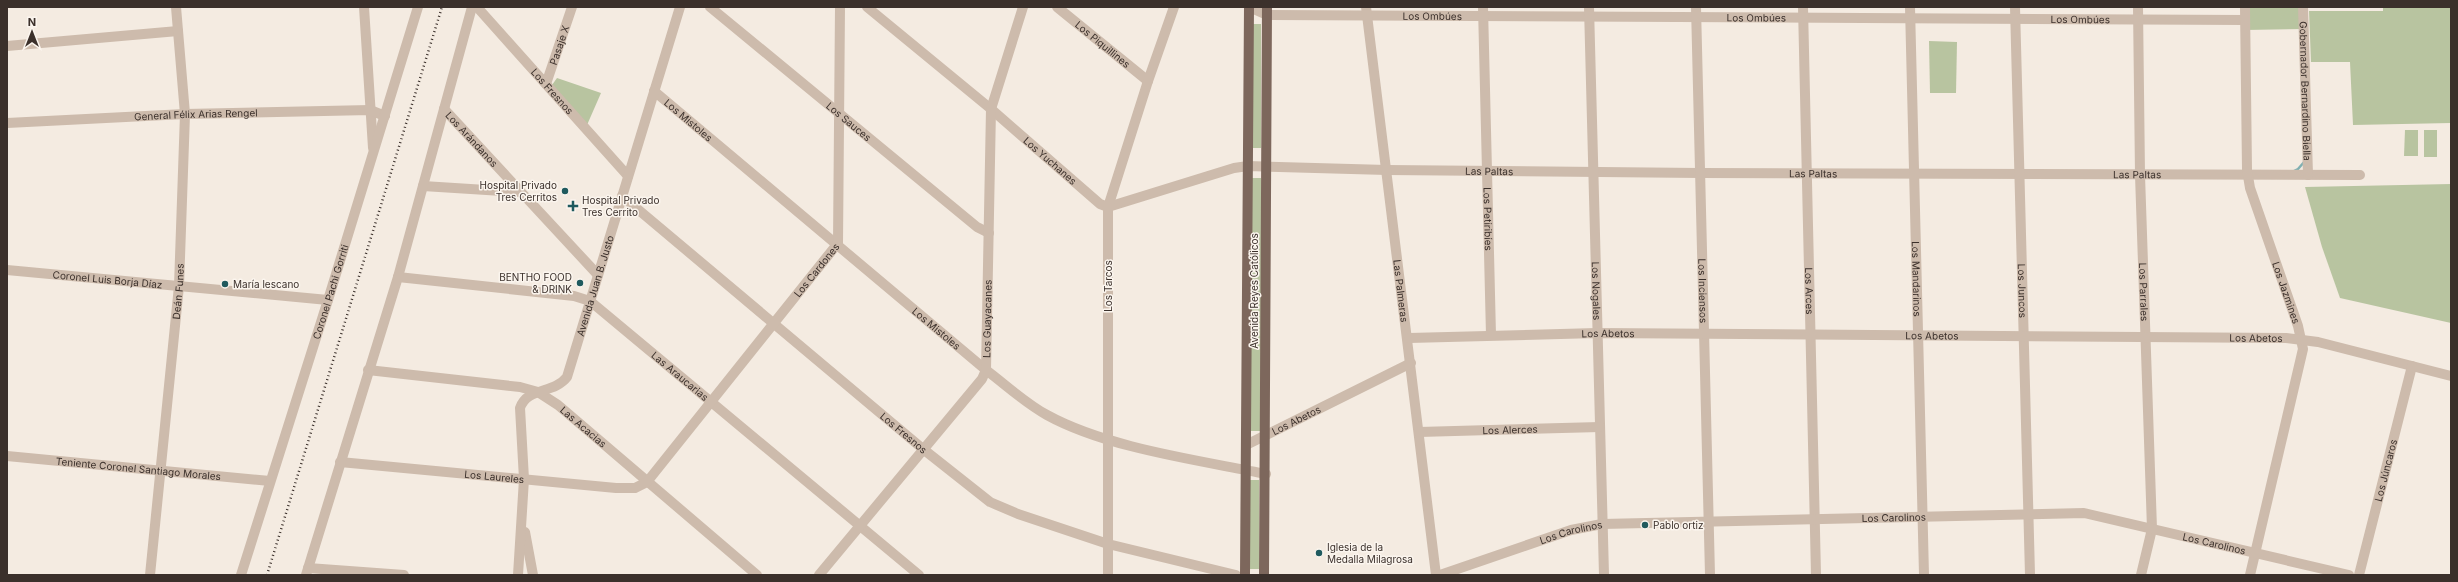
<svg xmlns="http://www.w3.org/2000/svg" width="2458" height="582" font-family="Inter,sans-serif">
  <rect width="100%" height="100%" fill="#f4ebe1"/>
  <g fill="#b8c4a0">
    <path d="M2303,7V29L2245,30V8Z"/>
    <path d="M2383,7H2451V123L2353,125L2350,62H2311L2309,11H2383Z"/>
    <path d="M1252,24H1261V148H1253Z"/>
    <path d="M1929,41L1957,42L1956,93H1930Z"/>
    <path d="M557,78L601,93L587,125L552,85Z"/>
    <path d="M2405,130H2418V156H2404Z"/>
    <rect x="2424" y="130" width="13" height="27"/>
    <rect x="1251" y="178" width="10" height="253"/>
    <path d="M2451,184V323L2340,298L2322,247L2305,187Z"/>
    <rect x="1250" y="480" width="9" height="89"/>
  </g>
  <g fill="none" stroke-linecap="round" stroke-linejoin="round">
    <path stroke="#7fb0b2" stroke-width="2.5" d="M2294,171L2298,169L2305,161"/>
    <g stroke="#cdbbac" stroke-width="10">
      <path d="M364,7L373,148"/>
      <path id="s1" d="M477,7L628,176"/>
      <path id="s2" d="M710,7L977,227L989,233"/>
      <path id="s3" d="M867,7L991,109L1100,204L1108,207L1234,168L1248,166L1387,170L1700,173L2360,175"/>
      <path id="s4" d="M1057,7L1148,81"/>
      <path id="s5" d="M1249,7L1267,15L2245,20"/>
      <path id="s6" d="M1366,7L1436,575"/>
      <path id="s7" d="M1483,7L1491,335"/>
      <path id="s8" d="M1589,7L1604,575"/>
      <path id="s9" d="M1696,7L1710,575"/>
      <path id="s10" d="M1803,7L1816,575"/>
      <path id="s11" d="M1910,7L1924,575"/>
      <path id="s12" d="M2015,7L2030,575"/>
      <path id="s13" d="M2138,7L2140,175L2152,529L2141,575"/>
      <path id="s14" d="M2245,7L2247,170L2250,188L2298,326L2303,349L2250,575"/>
      <path id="s15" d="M2303,7L2308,175"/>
      <path d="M7,46L178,31"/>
      <path id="s16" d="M546,84L572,7"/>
      <path id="s17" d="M654,91L986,370C1006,385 1025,403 1047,415C1107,448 1198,460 1266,474"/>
      <path id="s18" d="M444,109L598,275"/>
      <path id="s19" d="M7,123L185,114L370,110L385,116"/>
      <path d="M423,186L519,192"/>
      <path id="s20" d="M622,196L923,449L990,502L1018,514L1108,544L1236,575"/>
      <path id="s21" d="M7,270L328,300"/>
      <path id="s22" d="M398,277L574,296L590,301L919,575"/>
      <path id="s23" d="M1409,338L1597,333L2286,338L2318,342L2451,376"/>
      <path id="s24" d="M368,370L520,387L538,392L558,405L757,575"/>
      <path id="s25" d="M1419,432L1600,427"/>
      <path id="s26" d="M1246,445L1411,363"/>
      <path id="s27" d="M7,456L270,481"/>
      <path id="s28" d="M340,462L616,488H635L647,482L838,243L840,7"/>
      <path d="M525,532L533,575"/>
      <path d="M308,568L404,575"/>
      <path id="s29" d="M150,575L179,286L185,114L176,7"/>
      <path id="s30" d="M241,575L328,300L418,7"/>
      <path d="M306,575L398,277L472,7"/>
      <path id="s31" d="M518,575L524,479L520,408C527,387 554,394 567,377L680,7"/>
      <path id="s32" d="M819,575L982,379L986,370L991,109L1023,7"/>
      <path d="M1108,575V207L1148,81L1174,7"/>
      <path id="s33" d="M1440,575L1571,530L1602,524L2084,513L2349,575"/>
      <path id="s34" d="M2359,575L2412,366"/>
    </g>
    <g stroke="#7d675c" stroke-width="10">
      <path d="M1245,575L1249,7"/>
      <path d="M1264,575L1267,7"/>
    </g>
    <path stroke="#3b302b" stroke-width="2.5" stroke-dasharray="1 3" stroke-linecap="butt" d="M267,575L442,7"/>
  </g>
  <g fill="#1f5a5e" stroke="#fbf5ee" stroke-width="1.5">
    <circle cx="565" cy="191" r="4"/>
    <path d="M571 200h4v4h4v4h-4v4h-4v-4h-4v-4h4z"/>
    <circle cx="580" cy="283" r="4"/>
    <circle cx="225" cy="284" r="4"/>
    <circle cx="1645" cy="525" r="4"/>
    <circle cx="1319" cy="553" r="4"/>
  </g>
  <g text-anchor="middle" stroke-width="3" stroke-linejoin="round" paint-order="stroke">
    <g font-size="10" fill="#3b302b" stroke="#fbf5ee">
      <text dy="4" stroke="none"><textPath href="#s5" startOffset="185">Los Ombúes</textPath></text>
      <text dy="4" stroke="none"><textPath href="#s5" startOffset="509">Los Ombúes</textPath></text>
      <text dy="4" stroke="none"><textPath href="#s5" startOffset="833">Los Ombúes</textPath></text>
      <text dy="4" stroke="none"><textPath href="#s4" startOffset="59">Los Piquillines</textPath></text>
      <text dy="4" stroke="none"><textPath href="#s16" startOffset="41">Pasaje X</textPath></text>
      <text dy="4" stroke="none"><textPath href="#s15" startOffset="84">Gobernador Bernardino Biella</textPath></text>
      <text dy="4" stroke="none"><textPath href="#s1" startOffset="113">Los Fresnos</textPath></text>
      <text dy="4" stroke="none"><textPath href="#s19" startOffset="189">General Félix Arias Rengel</textPath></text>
      <text dy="4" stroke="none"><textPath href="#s17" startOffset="45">Los Mistoles</textPath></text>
      <text dy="4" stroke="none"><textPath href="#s2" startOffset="180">Los Sauces</textPath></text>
      <text dy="4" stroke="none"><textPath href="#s18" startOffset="41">Los Arándanos</textPath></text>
      <text dy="4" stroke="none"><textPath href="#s3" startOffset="239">Los Yuchanes</textPath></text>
      <text dy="4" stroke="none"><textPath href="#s3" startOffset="701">Las Paltas</textPath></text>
      <text dy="4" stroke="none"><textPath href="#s3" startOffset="1025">Las Paltas</textPath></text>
      <text dy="4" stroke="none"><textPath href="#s3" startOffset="1349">Las Paltas</textPath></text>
      <text dy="4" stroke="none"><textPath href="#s7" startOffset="212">Los Petiribíes</textPath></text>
      <text dy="4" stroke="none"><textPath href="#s28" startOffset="581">Los Cardones</textPath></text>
      <text dy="4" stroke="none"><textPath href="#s11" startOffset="272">Los Mandarinos</textPath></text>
      <text dy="4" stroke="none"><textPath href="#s21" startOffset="101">Coronel Luis Borja Díaz</textPath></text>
      <text dy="4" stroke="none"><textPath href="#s31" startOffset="321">Avenida Juan B. Justo</textPath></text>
      <text transform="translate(1108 286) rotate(-90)" y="4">Los Tarcos</text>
      <text dy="4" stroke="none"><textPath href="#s29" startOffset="285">Deán Funes</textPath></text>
      <text dy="4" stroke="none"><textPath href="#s30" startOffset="297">Coronel Pachi Gorriti</textPath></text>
      <text transform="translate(1254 291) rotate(-90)" y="4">Avenida Reyes Católicos</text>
      <text dy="4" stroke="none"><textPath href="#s6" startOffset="286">Las Palmeras</textPath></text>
      <text dy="4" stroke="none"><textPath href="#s8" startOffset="284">Los Nogales</textPath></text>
      <text dy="4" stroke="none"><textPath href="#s9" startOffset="284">Los Inciensos</textPath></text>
      <text dy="4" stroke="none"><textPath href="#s10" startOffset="284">Los Arces</textPath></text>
      <text dy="4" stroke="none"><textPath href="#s12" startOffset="284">Los Juncos</textPath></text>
      <text dy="4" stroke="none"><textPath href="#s13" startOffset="285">Los Parrales</textPath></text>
      <text dy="4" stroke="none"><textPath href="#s14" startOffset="292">Los Jazmines</textPath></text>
      <text dy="4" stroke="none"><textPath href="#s32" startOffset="316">Los Guayacanes</textPath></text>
      <text dy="4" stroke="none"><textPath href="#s17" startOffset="369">Los Mistoles</textPath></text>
      <text dy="4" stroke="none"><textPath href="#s23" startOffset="199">Los Abetos</textPath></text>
      <text dy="4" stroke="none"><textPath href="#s23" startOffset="523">Los Abetos</textPath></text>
      <text dy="4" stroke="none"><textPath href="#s23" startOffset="847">Los Abetos</textPath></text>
      <text dy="4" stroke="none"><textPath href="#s22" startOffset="311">Las Araucarias</textPath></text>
      <text dy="4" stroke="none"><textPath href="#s26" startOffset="56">Los Abetos</textPath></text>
      <text dy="4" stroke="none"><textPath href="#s24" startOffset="229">Las Acacias</textPath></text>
      <text dy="4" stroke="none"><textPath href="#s25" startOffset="91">Los Alerces</textPath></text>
      <text dy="4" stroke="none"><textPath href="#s20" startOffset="368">Los Fresnos</textPath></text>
      <text dy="4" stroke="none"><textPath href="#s27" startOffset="132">Teniente Coronel Santiago Morales</textPath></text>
      <text dy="4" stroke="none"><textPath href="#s34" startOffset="108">Los Júncaros</textPath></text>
      <text dy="4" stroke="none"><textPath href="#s28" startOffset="155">Los Laureles</textPath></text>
      <text dy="4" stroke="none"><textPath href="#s33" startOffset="462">Los Carolinos</textPath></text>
      <text dy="4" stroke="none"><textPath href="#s33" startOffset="138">Los Carolinos</textPath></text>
      <text dy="4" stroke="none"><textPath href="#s33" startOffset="786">Los Carolinos</textPath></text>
    </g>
    <g font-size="10" fill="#3b302b" stroke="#fbf5ee" text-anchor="start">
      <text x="557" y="189" text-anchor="end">Hospital Privado<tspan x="557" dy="12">Tres Cerritos</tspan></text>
      <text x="582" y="204">Hospital Privado<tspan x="582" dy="12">Tres Cerrito</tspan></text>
      <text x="572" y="281" text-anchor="end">BENTHO FOOD<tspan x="572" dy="12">&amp; DRINK</tspan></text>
      <text x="233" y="288">María lescano</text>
      <text x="1653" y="529">Pablo ortiz</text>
      <text x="1327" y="551">Iglesia de la<tspan x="1327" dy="12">Medalla Milagrosa</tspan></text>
    </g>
  </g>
  <rect width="2458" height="582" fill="none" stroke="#3b302b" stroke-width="16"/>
  <g transform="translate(32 32)" stroke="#fbf5ee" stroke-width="3" paint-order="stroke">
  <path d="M0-3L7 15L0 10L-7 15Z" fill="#3b302b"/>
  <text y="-6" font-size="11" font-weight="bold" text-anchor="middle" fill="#3b302b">N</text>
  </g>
</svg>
